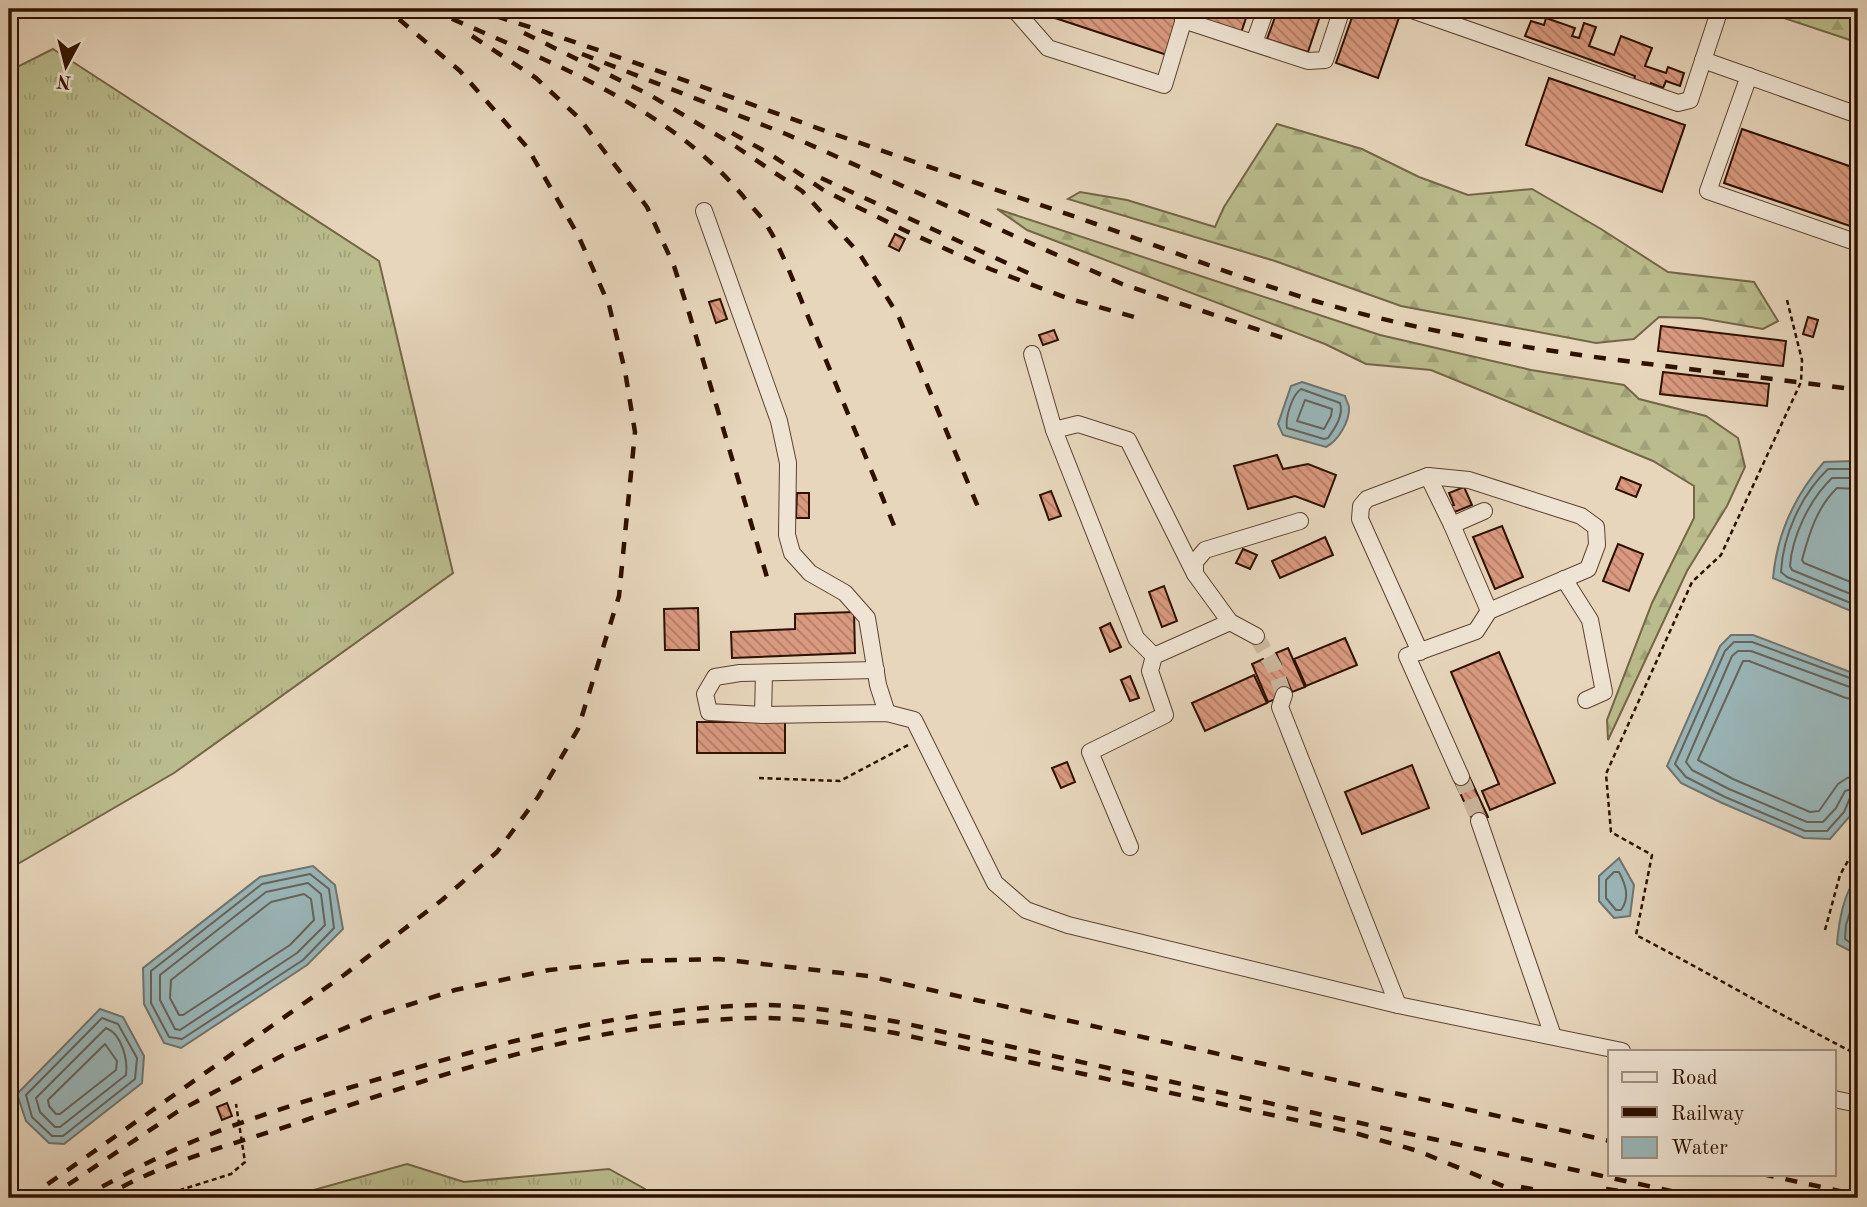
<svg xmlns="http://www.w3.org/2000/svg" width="1867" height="1207" font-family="'Old Standard TT',serif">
  <defs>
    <pattern id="grass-tufts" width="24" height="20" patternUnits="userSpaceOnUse" patternTransform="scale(1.75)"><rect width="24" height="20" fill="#babc8d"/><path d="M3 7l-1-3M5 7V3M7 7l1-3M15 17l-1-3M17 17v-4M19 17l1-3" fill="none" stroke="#a0a178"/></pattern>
    <pattern id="forest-firs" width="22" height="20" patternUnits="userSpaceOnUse" patternTransform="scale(1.75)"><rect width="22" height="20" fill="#babc8d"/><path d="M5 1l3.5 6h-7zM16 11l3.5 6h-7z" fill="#a0a178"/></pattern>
    <pattern id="building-back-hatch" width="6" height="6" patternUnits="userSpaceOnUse" patternTransform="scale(1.75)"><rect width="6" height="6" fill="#da9a80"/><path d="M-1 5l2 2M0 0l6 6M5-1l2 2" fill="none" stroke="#b17c66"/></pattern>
  </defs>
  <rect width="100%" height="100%" fill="#e7d6bc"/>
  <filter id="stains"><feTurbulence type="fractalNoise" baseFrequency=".00286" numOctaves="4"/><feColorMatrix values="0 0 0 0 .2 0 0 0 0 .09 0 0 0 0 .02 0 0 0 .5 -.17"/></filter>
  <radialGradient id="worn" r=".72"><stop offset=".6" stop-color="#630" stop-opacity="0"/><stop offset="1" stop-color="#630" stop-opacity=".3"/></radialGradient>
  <g fill="url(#grass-tufts)" stroke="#746646" stroke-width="2">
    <path d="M53,49L379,261L453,573L174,773L9,869V71Z"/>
    <path d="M407,1164L464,1182L609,1169L645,1189L651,1198H285Z"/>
  </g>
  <g fill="url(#forest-firs)" stroke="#746646" stroke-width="2">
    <path d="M1757,9H1858V42L1853,41Z"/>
    <path d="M1277,124L1362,149L1419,177L1468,195L1532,189L1601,229L1668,272L1754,282L1778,321L1763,329L1700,318L1659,317L1634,339L1596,343L1401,306L1275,261L1068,199L1080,192L1127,200L1215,227L1224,207Z"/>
    <path d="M997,209L1380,335L1531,370L1624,385L1639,399L1706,416L1738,438L1745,467L1727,506L1687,571L1608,740L1607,720L1652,603L1694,518V486L1653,461L1431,370L1366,364L1325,344L1027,230Z"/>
  </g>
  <g fill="#9ab7ba" stroke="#6f7470" stroke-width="2">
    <path d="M1302,382L1345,396C1345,397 1349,406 1349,407C1350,421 1338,441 1326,447L1283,435L1278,424L1291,386Z"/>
    <path d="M1852,461L1858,463V614L1773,578C1777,533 1795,495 1824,462Z"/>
    <path d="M1731,635H1753L1858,675V795L1850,816L1830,839L1804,838L1722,803L1681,783L1667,766L1720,646Z"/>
    <path d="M1619,858L1634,885L1630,916L1614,918L1599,901V876Z"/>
    <path d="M313,866L335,885L343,929L307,965L181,1048L164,1043L144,1004L143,968L260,877Z"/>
    <path d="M1858,875V955L1837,944C1839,921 1843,894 1858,875Z"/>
    <path d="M100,1009L123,1017L144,1056L142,1083L64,1144L49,1143L26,1121L17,1094Z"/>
  </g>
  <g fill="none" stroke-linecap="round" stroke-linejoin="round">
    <g stroke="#64645d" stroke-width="2">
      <path d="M1301,389L1340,403C1344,415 1335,428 1328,438L1324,439L1287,428C1285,418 1292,395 1301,389Z"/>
      <path d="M1305,400L1332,409L1331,416L1324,429L1297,421Z"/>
      <path d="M1858,469H1828C1801,495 1783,535 1781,572L1787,577L1858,606"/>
      <path d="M1858,478H1832C1810,499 1792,536 1790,566L1792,570L1858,597"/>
      <path d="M1858,489L1837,488C1817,507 1809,534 1802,560L1804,563L1858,585"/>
      <path d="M1858,681L1752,642H1734L1725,651L1675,764L1686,777L1725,797L1805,831H1827L1844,812L1850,798L1858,796"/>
      <path d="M1858,690L1751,651H1738L1732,656L1686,762L1692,770L1729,789L1807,822H1823L1836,808L1845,791L1858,787"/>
      <path d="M1858,700L1846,698L1749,661H1743L1698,760L1733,779L1810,812L1819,811L1838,784L1847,778L1858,776"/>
      <path d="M1614,872H1619C1626,885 1630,898 1621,910H1616L1606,898V880Z"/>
      <path d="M310,874L329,889L334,928L303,960L182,1039L169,1037L151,1003V971L262,884Z"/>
      <path d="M308,883L321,894L325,925L297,953L180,1030L175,1029L160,1000V975L266,892Z"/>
      <path d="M1858,886L1846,925L1845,939L1858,948"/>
      <path d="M304,894L311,899L314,920L290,945L183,1015H179L170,998L171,980L271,902Z"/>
      <path d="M102,1018L118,1024L137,1058L135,1079L63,1136H52L32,1117L26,1095Z"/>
      <path d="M106,1028C122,1034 128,1060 126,1075L60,1127H55L40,1112L36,1098Z"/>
      <path d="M105,1044L117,1061L116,1070L60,1114H56L49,1106L48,1100Z"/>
    </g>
  </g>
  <g fill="url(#building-back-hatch)" stroke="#2e1000" stroke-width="2">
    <path d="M1051,9H1172L1181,12L1167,55L1049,16Z"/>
    <path d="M1204,9H1249L1241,33L1200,20Z"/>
    <path d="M1278,9H1309L1321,13L1308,52L1267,39Z"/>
    <path d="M1355,9H1392L1401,12L1378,78L1336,63Z"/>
    <path d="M1546,18L1575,28L1572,36L1579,38L1584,23L1596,27L1589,46L1614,55L1621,36L1652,48L1645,66L1666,73L1668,67L1684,73L1680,86L1666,81L1663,88L1651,83L1650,85L1634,79L1635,76L1525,36L1531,21L1544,25Z"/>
    <path d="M1549,78L1685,125L1662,192L1526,145Z"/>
    <path d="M1742,129L1858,169V213L1853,227L1724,183Z"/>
    <path d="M895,234L905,239L899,251L889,246Z"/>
    <path d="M720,299L727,319L716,323L709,302Z"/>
    <path d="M1808,317L1818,320L1813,337L1803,334Z"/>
    <path d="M1661,326L1786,341L1783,366L1658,351Z"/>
    <path d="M1054,330L1058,340L1043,345L1039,335Z"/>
    <path d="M1663,372L1769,384L1767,406L1660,394Z"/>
    <path d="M1277,455L1283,469L1308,464L1336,475L1324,507L1295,496L1248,509L1234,466Z"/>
    <path d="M1621,477L1641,485L1636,497L1616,489Z"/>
    <path d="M1464,487L1472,505L1452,513L1449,506L1454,505L1449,493Z"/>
    <path d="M1051,491L1061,516L1049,520L1040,495Z"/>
    <path d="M797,493H809V518H796Z"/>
    <path d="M1502,526L1523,577L1495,589L1473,537Z"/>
    <path d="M1325,537L1333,555L1280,578L1272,561Z"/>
    <path d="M1618,544L1643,554L1629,591L1603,581Z"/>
    <path d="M1243,549L1257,555L1250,569L1236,563Z"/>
    <path d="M1164,586L1177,621L1162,627L1149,592Z"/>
    <path d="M698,608L699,650H665L664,609Z"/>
    <path d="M854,612L855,653L732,658L731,632L795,629V614Z"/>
    <path d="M1110,623L1121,647L1110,652L1100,628Z"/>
    <path d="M1345,638L1357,665L1306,686L1294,659Z"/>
    <path d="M1288,648L1305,687L1292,692L1286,678L1274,683L1281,697L1268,702L1252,664L1263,659L1268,670L1281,665L1276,653Z"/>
    <path d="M1499,652L1555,783L1490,810L1482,791L1499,784L1451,672Z"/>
    <path d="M1254,675L1267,703L1205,731L1192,703Z"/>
    <path d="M1130,676L1139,698L1130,701L1121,680Z"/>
    <rect x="697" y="722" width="88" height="31"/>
    <path d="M1067,762L1075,782L1061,788L1052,768Z"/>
    <path d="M1412,765L1429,808L1362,834L1345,792Z"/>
    <path d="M1468,774L1488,817L1474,823L1454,780Z"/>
    <path d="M227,1103L232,1116L222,1120L217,1107Z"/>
  </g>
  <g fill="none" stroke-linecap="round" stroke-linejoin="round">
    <g stroke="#cbb8a0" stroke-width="16" stroke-dasharray="16 8" stroke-linecap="butt">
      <path d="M1256,636L1274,667L1284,695"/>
      <path d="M1461,777L1479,821"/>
    </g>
    <defs>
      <g id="minor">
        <path d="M1014,9L1048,48L1164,85L1187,9"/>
        <path d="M1409,9L1678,103L1690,100L1720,9"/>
        <path d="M1183,20L1308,61L1325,60L1342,9"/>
        <path d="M1254,43L1266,9"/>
        <path d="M1703,60L1858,115"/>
        <path d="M1749,76L1708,191L1858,243"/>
        <path d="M704,211L779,421L788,463L787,535L792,553L810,573L845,593L867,618L878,685L887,713"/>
        <path d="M1032,354L1054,430"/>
        <path d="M1428,476L1469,480L1581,516L1596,527L1597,545L1588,569L1489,611L1476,631L1407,656L1461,777"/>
        <path d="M1452,525L1484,511"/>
        <path d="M1564,579L1590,620L1604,692L1586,700"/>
        <path d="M1256,636L1230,622L1195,574V562L1205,550L1300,521"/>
        <path d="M1420,652L1360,519L1361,506L1367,499L1428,476L1452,525L1489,611"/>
        <path d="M1154,656L1136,638L1054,430L1078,424L1128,440L1195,574"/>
        <path d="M876,670L740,673L715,677L705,694L709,712L763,715L887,713L914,720L995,883L1026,910L1068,925L1398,1005L1622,1051"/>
        <path d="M1284,695L1280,707L1398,1005"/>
        <path d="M763,715L764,673"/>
        <path d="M1479,821L1553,1036"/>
        <path d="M1130,847L1090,752L1165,715L1150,671L1154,656L1230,622"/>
        <path d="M1834,1099L1858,1104"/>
      </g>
    </defs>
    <use href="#minor" stroke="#5c422f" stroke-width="18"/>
    <g stroke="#2e1000" stroke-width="2.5" stroke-dasharray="5 3.5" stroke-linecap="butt">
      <path d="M1787,300L1802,360L1801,382L1721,555L1692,582L1606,774L1611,832L1652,855L1636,935C1711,974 1783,1017 1858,1055"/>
      <path d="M759,778L840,781L910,744"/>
      <path d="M1825,930L1840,875L1858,843"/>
      <path d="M155,1198L231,1174L245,1162L236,1104"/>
    </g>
    <use href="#minor" stroke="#efe4d3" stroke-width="16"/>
    <g stroke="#2e1000" stroke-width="4.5" stroke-dasharray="12 12" stroke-linecap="butt">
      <path d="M430,9C540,59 663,101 743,196C751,207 763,217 769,229C776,240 780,251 786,263L895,528"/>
      <path d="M473,9C586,44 697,85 809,125C904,159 1001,191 1096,224C1169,250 1242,279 1315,301C1492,353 1677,365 1858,390"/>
      <path d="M524,33L650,95L732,144L802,191L859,253L898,315L978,507"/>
      <path d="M472,36L536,78L579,118L647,207L674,266L690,316L769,584"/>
      <path d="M582,54L786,134L1122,284L1286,339"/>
      <path d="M732,133L770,154L825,191L906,231L990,269L1067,298L1145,320"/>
      <path d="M821,178L1037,277"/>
      <path d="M1762,1174L1858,1195"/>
      <path d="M122,1187C179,1157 245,1141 306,1120C453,1070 606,1019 763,1018C807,1018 851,1026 895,1033L1355,1133L1418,1151L1532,1198"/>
      <path d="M1521,1187L1577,1198"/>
      <path d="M1606,1189L1641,1194"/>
      <path d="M28,1198L344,975L442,900L497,852L538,797L578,729L619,596L635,432L625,371L609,305L578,235L527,147L460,71L400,20L381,9"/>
      <path d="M48,1198L177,1112L289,1052L371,1017L455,990L549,970L635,961L719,959L868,976L1610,1141"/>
      <path d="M81,1198C118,1178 155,1158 194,1141C259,1114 331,1093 399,1073C516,1038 639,1007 762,1005C808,1005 853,1014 898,1022L1703,1198"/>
    </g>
  </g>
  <rect width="1867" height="1207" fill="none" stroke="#e7d6bc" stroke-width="35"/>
  <rect x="10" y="10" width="1846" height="1186" fill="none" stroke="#2e1000" stroke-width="3.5"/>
  <rect x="18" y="18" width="1832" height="1172" fill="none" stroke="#2e1000" stroke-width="2"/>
  <rect x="1608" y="1050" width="228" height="126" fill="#efe4d3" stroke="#a28f7f" stroke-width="2"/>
  <rect x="1622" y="1072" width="35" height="10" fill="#efe4d3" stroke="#a28f7f" stroke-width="2"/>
  <text x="1671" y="1084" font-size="21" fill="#2e1000">Road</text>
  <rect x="1622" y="1107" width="35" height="10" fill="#2e1000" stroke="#a28f7f" stroke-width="2"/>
  <text x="1671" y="1120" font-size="21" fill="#2e1000">Railway</text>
  <rect x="1622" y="1137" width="35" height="21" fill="#9ab7ba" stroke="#a28f7f" stroke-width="2"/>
  <text x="1671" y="1154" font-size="21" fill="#2e1000">Water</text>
  <g transform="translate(66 66) rotate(187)" stroke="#efe4d3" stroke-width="5" paint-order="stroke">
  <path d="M0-5L12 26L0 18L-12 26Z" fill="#2e1000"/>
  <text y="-10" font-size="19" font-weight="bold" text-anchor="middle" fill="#2e1000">N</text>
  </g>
  <rect width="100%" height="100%" filter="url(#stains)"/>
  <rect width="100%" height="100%" fill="url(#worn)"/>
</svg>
